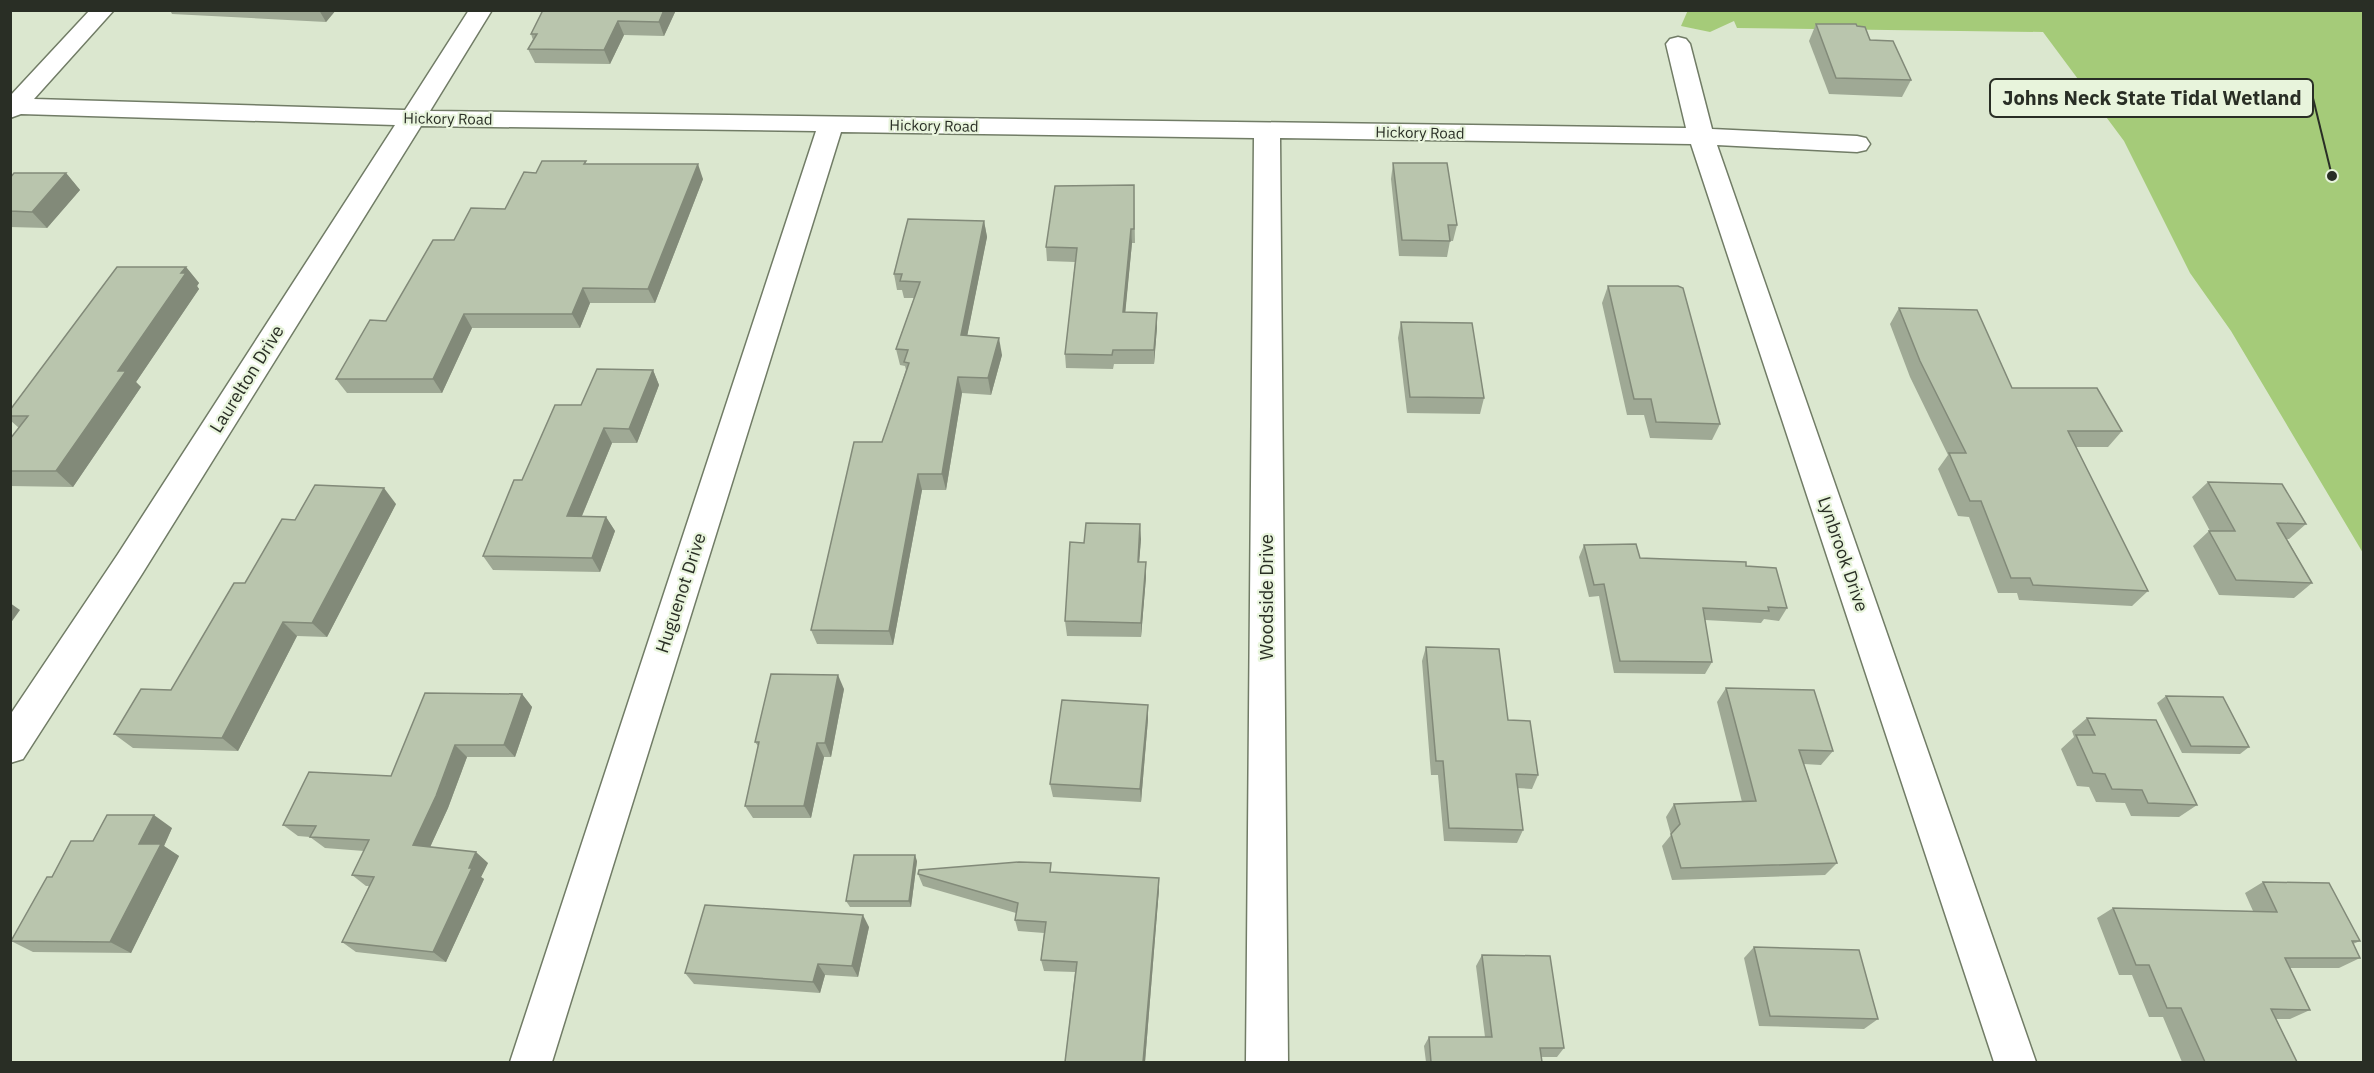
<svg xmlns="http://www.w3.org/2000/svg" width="2374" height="1073" font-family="'IBM Plex Sans',sans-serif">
  <rect width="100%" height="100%" fill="#dbe7cf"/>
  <path fill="#a5cb79" d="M1688,10L2363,11V553L2231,331L2190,273L2124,141L2043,32L1737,28L1734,21L1710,32L1681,26Z"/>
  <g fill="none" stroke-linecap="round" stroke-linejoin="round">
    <defs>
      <path id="street" d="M90,10H114L34,99L405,110L469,10H492L430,111L1686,128L1666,44L1670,39L1678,37L1686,39L1690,44L1712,129L1857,136L1866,138L1870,144L1866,150L1857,152L1717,145L2036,1062H1994L1691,144L1280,138L1288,1062H1246L1254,138L841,132L552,1062H510L816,131L421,126L142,574L23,759L10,763V715L118,554L395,125L21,114L10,118V96Z"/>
    </defs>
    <use href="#street" stroke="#717c66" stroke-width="3"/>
    <use href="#street" fill="#fff" fill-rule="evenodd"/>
  </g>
  <g fill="#9fa995">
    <path d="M170,10H336L326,22L172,14Z"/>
    <path d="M676,10L664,36L624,35L610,64L535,63L528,49L533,40L531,34Z"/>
    <path d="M1816,24L1857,26L1911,80L1902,97L1829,94L1809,41Z"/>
    <path d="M1393,163L1457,225L1453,241H1450L1447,257L1399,256L1391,179Z"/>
    <path d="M587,164L703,179L655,303H590L580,328H472L442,393H347L336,379L454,240L505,209L536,173Z"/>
    <path d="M66,173L80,190L47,228L10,227V178Z"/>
    <path d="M1134,185L1135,243H1132L1125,312L1157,327L1154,364H1114L1113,369L1066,368L1065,354L1075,262L1047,261L1046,247Z"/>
    <path d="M984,221L987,237L967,336L1002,355L991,395L962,393L946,490H922L893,645L817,644L811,630L882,442L906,370L905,366L900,365L896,349L914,298H904L902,290H897L894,274Z"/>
    <path d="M186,267L199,283L197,286L199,289L136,382L141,387L73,487L10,486V439L19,428L10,420V410Z"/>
    <path d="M1608,286L1720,424L1712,440L1650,438L1644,415H1627L1602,303Z"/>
    <path d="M1899,308L2012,388L2122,431L2108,447H2076L2148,591L2132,606L2019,600L2017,593H1998L1969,517L1958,516L1938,469L1948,455L1910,377L1890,324Z"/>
    <path d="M1401,322L1484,398L1480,414L1407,413L1398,338Z"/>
    <path d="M653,370L659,385L637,443H612L582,516L606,517L615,531L600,572L493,570L483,556L522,480L581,405Z"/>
    <path d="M2208,482L2306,524L2289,539H2287L2312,583L2294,598L2219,595L2193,546L2209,531H2210L2192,497Z"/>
    <path d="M396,504L327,637L297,636L238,751L133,748L114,734L171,690L295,520Z"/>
    <path d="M1141,539L1139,562L1146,577L1141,637L1067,636L1065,621L1084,543Z"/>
    <path d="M1584,545L1640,558L1746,566L1787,608L1779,621L1764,619L1761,623L1705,620L1712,662L1705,674L1614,673L1599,596L1589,597L1579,557Z"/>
    <path d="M1426,647L1508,720L1538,775L1532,789L1517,788L1523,830L1517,843L1444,841L1438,775H1431L1422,661Z"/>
    <path d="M1726,688L1833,751L1821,765L1804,764L1837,863L1825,875L1672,880L1662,846L1671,835L1666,817L1674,804L1742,802L1717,702Z"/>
    <path d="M844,689L831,757H824L811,818H753L745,806L758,746L755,742Z"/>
    <path d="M522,694L532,707L515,757H467L448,808L430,847L488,863L481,877L484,879L446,962L356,952L342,942L369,886H366L352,875L364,851L325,848L310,837L298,836L283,825L391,776Z"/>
    <path d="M2166,696L2249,747L2240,754L2182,753L2157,703Z"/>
    <path d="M2087,718L2197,805L2179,817L2131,816L2125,803L2096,802L2089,787L2077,786L2061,749L2074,737L2072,731Z"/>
    <path d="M1148,719L1141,802L1053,797L1050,784Z"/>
    <path d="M172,828L164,846L179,856L131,953L33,952L11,941L52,877L93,841Z"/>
    <path d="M917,861L911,907H850L846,901Z"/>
    <path d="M1053,872L1159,878V889L1145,1062H1065L1075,972L1044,971L1041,960L1044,933L1018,931L1015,920L1016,913L923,886L918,874Z"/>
    <path d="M2263,882L2360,941L2353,944L2360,958L2339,968H2290L2310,1010L2290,1019H2276L2297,1062H2182L2163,1017H2149L2132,975H2119L2097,918L2113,908L2253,911L2245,893Z"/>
    <path d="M869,927L858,977L825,975L820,993L694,984L685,973Z"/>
    <path d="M1754,947L1878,1019L1864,1029L1759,1026L1744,958Z"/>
    <path d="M1482,955L1564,1048L1557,1057H1541L1542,1062H1426L1424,1046L1429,1037H1485L1476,966Z"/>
  </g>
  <g fill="#828a79">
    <path d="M319,10H336L326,22Z"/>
    <path d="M664,10H676L664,36L659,22Z"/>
    <path d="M618,21L624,35L610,64L604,50Z"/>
    <path d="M698,164L703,179L655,303L648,289Z"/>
    <path d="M66,173L80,190L47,228L32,212Z"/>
    <path d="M984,221L987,237L964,352L961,335Z"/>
    <path d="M1131,229L1132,243L1124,326L1123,312Z"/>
    <path d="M186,267L199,283L197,286L199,289L136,382L141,387L73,487L56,471L118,371Z"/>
    <path d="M583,288L590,303L580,328L572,314Z"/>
    <path d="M1157,313V327L1154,364V350Z"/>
    <path d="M464,314L472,328L442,393L433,379Z"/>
    <path d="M999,338L1002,355L991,395L988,378Z"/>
    <path d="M653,370L659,385L637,443L629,429Z"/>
    <path d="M958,377L962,393L946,490L942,474Z"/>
    <path d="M604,428L612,443L576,530L567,516Z"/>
    <path d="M918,474L922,490L893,645L889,631Z"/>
    <path d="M384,488L396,504L327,637L312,623Z"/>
    <path d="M606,517L615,531L600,572L592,558Z"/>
    <path d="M1140,524L1141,539L1138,577V562Z"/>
    <path d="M1146,562V577L1141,637V623Z"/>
    <path d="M10,603L20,610L10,624Z"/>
    <path d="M283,622L297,636L238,751L222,738Z"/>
    <path d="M838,675L844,689L831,757L825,743Z"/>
    <path d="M522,694L532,707L515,757L504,745Z"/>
    <path d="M1148,705V719L1141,802L1140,789Z"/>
    <path d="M817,743L824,757L811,818L804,806Z"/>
    <path d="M455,745L467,757L448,808L426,856L413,845Z"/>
    <path d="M154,815L172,828L164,846L179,856L131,953L110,942L139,844Z"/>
    <path d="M476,852L488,863L481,877L484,879L446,962L433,952L469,868Z"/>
    <path d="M915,855L917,861L911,907L909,901Z"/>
    <path d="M1159,878V889L1145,1062H1143Z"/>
    <path d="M863,915L869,927L858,977L852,966Z"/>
    <path d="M818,964L825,975L820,993L813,982Z"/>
  </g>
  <g fill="#b9c5ad" stroke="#828a79" stroke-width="1.5">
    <path d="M543,10H664L659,22L618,21L604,50L528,49L537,34H531Z"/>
    <path d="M1816,24H1856L1857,26L1865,27L1870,40L1893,41L1911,80L1836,78Z"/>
    <path d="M542,161H586L584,164H698L648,289L583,288L572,314H464L433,379H336L370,320L386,321L433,240H454L471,208L505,209L524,172L536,173Z"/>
    <path d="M1393,163H1447L1457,225H1448L1450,241L1402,240Z"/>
    <path d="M14,173H66L32,212L10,211V178Z"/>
    <path d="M1134,185V229H1131L1123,312L1157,313L1154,350H1113L1112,355L1065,354L1077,248L1046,247L1055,186Z"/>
    <path d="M908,219L984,221L961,335L999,338L988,378L958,377L942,474H918L889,631L811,630L854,442H882L909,363L904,362L908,350L896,349L920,282L900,281L902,274H894Z"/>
    <path d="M117,267H186L181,273H186L118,371H126L56,471H10V439L28,416H10V410Z"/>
    <path d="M1608,286H1678L1683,288L1720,424L1656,422L1651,399H1634Z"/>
    <path d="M1899,308L1977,310L2012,388H2097L2122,431H2068L2148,591L2033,585L2030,578H2011L1981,501H1970L1949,453H1966L1920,361Z"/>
    <path d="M1401,322L1472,323L1484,398L1410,397Z"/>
    <path d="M597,369L653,370L629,429L604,428L567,516L606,517L592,558L483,556L514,480H522L555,405H581Z"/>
    <path d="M2208,482L2282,484L2306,524L2277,523L2312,583L2236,580L2209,531H2235Z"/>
    <path d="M315,485L384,488L312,623L283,622L222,738L114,734L141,689L171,690L234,583H245L282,519L295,520Z"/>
    <path d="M1086,523L1140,524L1138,562H1146L1141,623L1065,621L1070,542L1084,543Z"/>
    <path d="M1636,544L1640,558L1746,562V566L1776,568L1787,608L1768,607L1769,611L1703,608L1712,662L1620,661L1604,584L1594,585L1584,545Z"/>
    <path d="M1426,647L1499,649L1508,720L1530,721L1538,775L1516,774L1523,830L1449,828L1443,761H1436Z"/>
    <path d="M771,674L838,675L825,743H817L804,806H745L759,742H755Z"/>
    <path d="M1726,688L1814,690L1833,751L1799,750L1837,863L1681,868L1671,834L1680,824L1674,804L1756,801Z"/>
    <path d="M425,693L522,694L504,745H455L436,796L413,845L476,852L469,868H472L433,952L342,942L374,877L352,875L369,840L310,837L316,826L283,825L309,772L391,776Z"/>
    <path d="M2166,696L2223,697L2249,747L2191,746Z"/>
    <path d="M1062,700L1148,705L1140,789L1050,784Z"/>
    <path d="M2087,718L2156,720L2197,805L2148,803L2142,790L2112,789L2105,774L2093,773L2076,735H2095Z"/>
    <path d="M107,815H154L139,844H161L110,942L11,941L47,877H52L71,841H93Z"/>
    <path d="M854,855H915L909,901H846Z"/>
    <path d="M1019,862L1051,863L1050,872L1159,878L1143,1062H1065L1077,962L1041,960L1046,922L1015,920L1018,903L918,874L919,870Z"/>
    <path d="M2263,882L2329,883L2360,941H2352L2360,958H2285L2310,1010L2271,1009L2297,1062H2205L2181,1008H2167L2149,965H2136L2113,908L2277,912Z"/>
    <path d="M705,905L863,915L852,966L818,964L813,982L685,973Z"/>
    <path d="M1754,947L1859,950L1878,1019L1770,1016Z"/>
    <path d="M1482,955L1550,956L1564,1048H1540L1542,1062H1431L1429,1037H1492Z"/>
  </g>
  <g text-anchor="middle" stroke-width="4.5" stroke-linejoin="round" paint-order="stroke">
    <g font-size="15" fill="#292e25" stroke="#e8f4dc">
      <text transform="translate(448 119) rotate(1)" y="5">Hickory Road</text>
      <text transform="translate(934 126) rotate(1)" y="5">Hickory Road</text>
      <text transform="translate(1420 133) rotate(1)" y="5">Hickory Road</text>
    </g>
    <g font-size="18" fill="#292e25" stroke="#e8f4dc">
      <text transform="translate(247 379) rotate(-58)" y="6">Laurelton Drive</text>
      <text transform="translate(1843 554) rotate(71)" y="6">Lynbrook Drive</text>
      <text transform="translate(681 593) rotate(-72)" y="6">Huguenot Drive</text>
      <text transform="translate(1267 597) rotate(-90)" y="6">Woodside Drive</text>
    </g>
  </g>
  <path fill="none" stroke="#292e25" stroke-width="2" d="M2332 176L2313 98"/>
  <circle fill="#292e25" stroke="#e8f4dc" stroke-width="2" cx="2332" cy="176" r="6"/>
  <rect fill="#e8f4dc" stroke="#292e25" stroke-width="2" x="1990" y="79" width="323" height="38" rx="6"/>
  <g font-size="20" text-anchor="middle" font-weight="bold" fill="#292e25">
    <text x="2152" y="105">Johns Neck State Tidal Wetland</text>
  </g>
  <rect width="2374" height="1073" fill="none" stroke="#292e25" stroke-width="24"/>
</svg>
